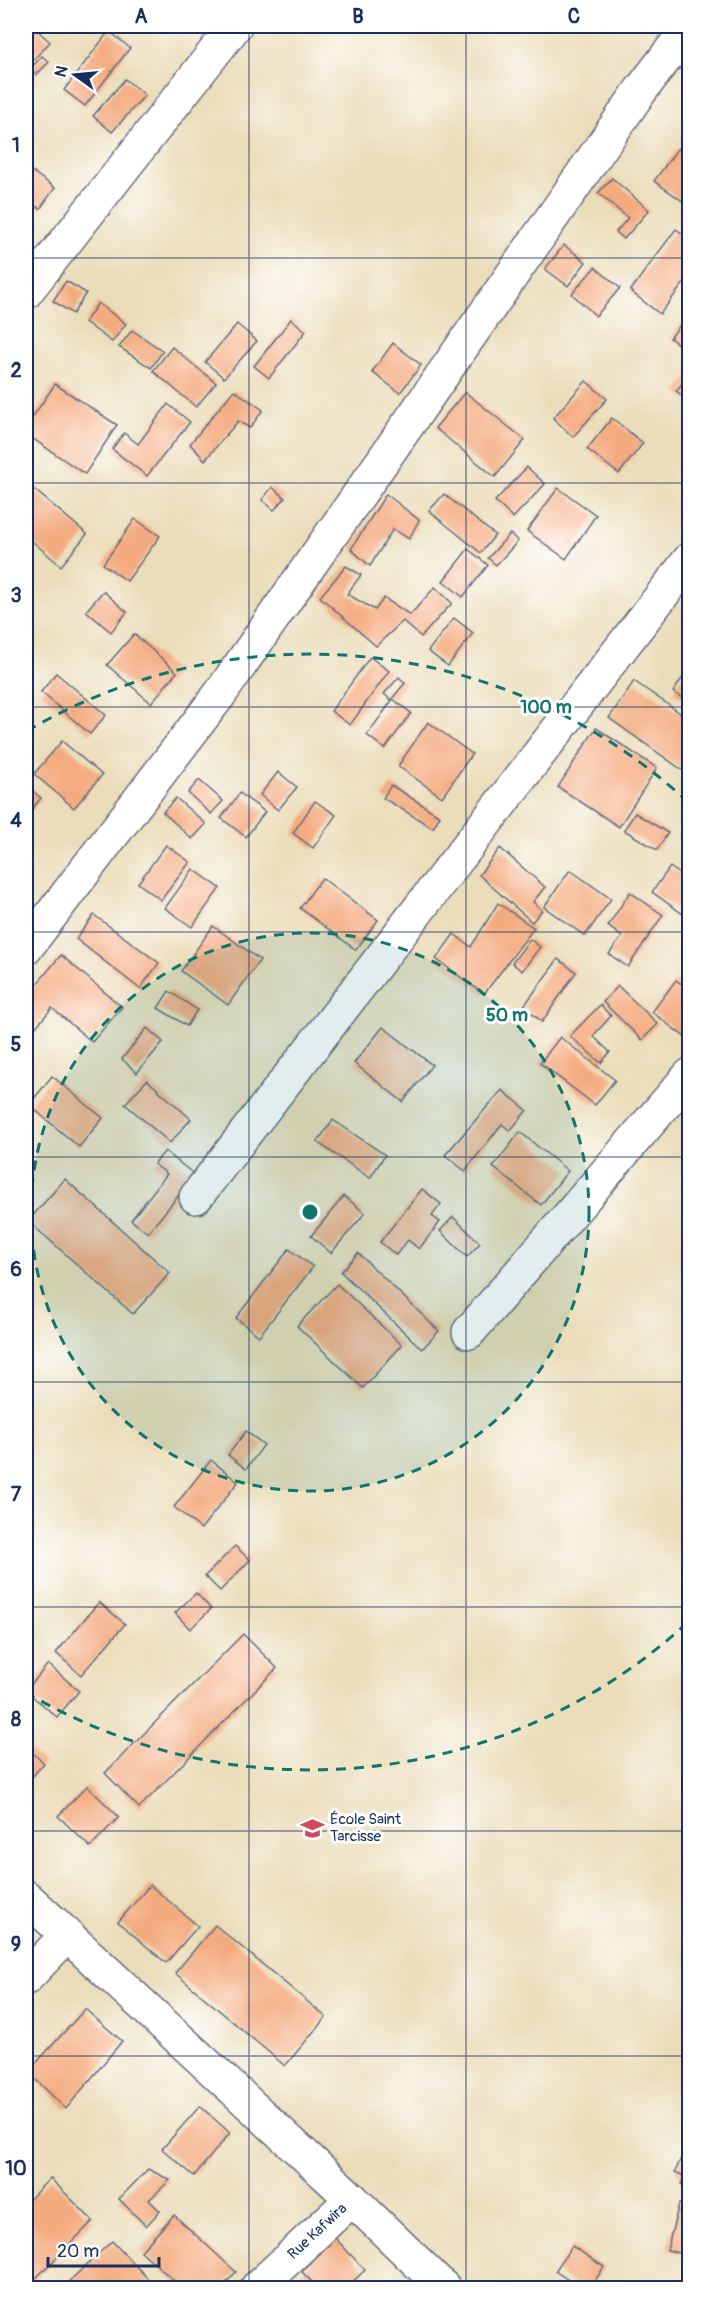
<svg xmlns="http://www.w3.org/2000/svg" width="715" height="2314" font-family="Pangolin,sans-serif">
  <rect width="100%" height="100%" fill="#fff"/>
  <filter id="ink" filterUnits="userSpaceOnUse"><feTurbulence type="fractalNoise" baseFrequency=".0167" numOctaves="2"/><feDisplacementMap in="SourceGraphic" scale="12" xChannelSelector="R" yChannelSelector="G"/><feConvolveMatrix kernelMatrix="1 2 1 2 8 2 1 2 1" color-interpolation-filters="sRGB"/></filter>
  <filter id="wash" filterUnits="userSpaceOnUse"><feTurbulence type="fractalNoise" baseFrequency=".008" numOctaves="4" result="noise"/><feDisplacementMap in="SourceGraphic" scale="24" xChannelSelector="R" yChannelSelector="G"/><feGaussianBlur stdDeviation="1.35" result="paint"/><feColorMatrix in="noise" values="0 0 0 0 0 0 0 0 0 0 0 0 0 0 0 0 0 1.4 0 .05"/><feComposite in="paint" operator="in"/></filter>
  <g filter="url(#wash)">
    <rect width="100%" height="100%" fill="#ebddb9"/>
    <g id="blocks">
      <g fill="#f4ab7f">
        <path d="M26,26H33L50,42L26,68Z"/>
        <path d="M109,31L130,48L85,106L64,90Z"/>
        <path d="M42,56L49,62L36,75L30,69Z"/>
        <path d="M125,79L145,95L112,132L93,116Z"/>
        <path d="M678,148L690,157V206L654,181Z"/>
        <path d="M26,167L55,188L40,209L26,199Z"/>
        <path d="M612,178L649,210L624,239L616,232L628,218L598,193Z"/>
        <path d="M676,229L690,239V275L660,314L630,291Z"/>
        <path d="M564,245L586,262L568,286L545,269Z"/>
        <path d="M595,267L620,288L596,316L572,294Z"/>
        <path d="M66,281L86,293L73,314L53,301Z"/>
        <path d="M98,303L126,324L112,342L85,322Z"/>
        <path d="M690,312V353L670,338Z"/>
        <path d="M291,319L306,331L269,378L254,366Z"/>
        <path d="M237,324L257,341L224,378L205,362Z"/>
        <path d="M132,330L163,351L151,368L119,347Z"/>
        <path d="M393,343L421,365L400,393L372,372Z"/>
        <path d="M172,347L216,383L196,407L153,371Z"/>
        <path d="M690,374V402L676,391Z"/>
        <path d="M586,381L607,399L573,437L553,418Z"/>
        <path d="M55,384L117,425L85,474L26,434V427Z"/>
        <path d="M234,390L263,410L250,428L238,421L205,460L190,444Z"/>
        <path d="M465,392L525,440L495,477L435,428Z"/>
        <path d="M168,404L190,422L147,476L112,449L124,433L138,444Z"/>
        <path d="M612,418L643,443L619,474L587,449Z"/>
        <path d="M527,467L545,484L513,518L495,501Z"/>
        <path d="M30,486L87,534L61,566L26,536V492Z"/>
        <path d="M272,487L285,498L274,510L262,500Z"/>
        <path d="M558,488L596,515L566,559L527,531Z"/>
        <path d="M386,494L419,520L409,539L393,529L370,566L351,549Z"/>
        <path d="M444,494L495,535L481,553L429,511Z"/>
        <path d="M135,519L160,536L127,581L103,564Z"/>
        <path d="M510,534L518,541L496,565L488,558Z"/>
        <path d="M468,549L488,565L463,597L443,581Z"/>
        <path d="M346,566L361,575L347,594L375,610L384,598L410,615L435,587L452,603L421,637L403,621L376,646L320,597Z"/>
        <path d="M103,591L127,612L111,632L86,611Z"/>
        <path d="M454,618L473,633L448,666L428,651Z"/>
        <path d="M134,634L177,672L151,703L107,665Z"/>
        <path d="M370,657L389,671L350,725L331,711Z"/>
        <path d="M56,673L106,715L90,734L41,692Z"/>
        <path d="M399,677L405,683L391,700L384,694Z"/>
        <path d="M683,677L690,682V703L673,692Z"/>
        <path d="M634,681L690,720V765L685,772L609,718Z"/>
        <path d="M393,699L411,713L385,749L367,735Z"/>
        <path d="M428,722L472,754L442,797L398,766Z"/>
        <path d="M596,728L657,768L619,827L558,787Z"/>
        <path d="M62,741L102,775L74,808L34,774Z"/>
        <path d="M278,772L297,787L278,810L260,795Z"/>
        <path d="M199,780L223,801L211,814L188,793Z"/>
        <path d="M26,785L41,798L26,817Z"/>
        <path d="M391,785L440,816L433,828L383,798Z"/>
        <path d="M240,793L265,812L246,837L221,818Z"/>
        <path d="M176,798L206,824L192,839L163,812Z"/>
        <path d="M315,801L336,815L313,848L293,833Z"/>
        <path d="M635,813L668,833L657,850L624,830Z"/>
        <path d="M690,824V844L680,836Z"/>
        <path d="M166,845L190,862L161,900L138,883Z"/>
        <path d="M500,848L545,887L533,902L542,910L532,922L479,875Z"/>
        <path d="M670,867L690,881V919L652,892Z"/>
        <path d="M193,869L220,888L192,927L165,908Z"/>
        <path d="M570,870L611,899L585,936L544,907Z"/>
        <path d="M322,878L378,920L356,950L300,908Z"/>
        <path d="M630,892L663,915L628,967L609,954L622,937L608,926Z"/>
        <path d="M498,903L534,928L484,994L436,959L454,934L471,947Z"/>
        <path d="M94,915L159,963L140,989L76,939Z"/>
        <path d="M213,926L260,960L228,1005L181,971Z"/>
        <path d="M530,939L540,947L522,971L512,963Z"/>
        <path d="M61,955L122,1007L92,1042L52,1008L35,1028L26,1020V997Z"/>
        <path d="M558,959L576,972L542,1022L524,1006Z"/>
        <path d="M676,980L690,990V1041L652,1012Z"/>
        <path d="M618,986L658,1024L642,1040L603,1002Z"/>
        <path d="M169,991L197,1010L187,1026L158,1008Z"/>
        <path d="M600,1005L611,1016L593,1036L610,1052L601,1063L570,1036Z"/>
        <path d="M383,1027L432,1065L403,1102L354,1063Z"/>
        <path d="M147,1028L163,1042L137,1073L122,1059Z"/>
        <path d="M560,1037L615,1080L595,1105L540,1063Z"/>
        <path d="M52,1076L103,1118L79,1147L29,1105Z"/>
        <path d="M147,1080L191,1119L170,1143L125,1104Z"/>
        <path d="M502,1090L527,1110L510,1131L502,1124L465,1171L445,1155Z"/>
        <path d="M333,1120L385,1155L370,1178L317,1142Z"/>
        <path d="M520,1132L568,1171L541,1205L493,1167Z"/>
        <path d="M165,1151L195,1175L148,1233L131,1220L167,1174L154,1164Z"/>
        <path d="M65,1179L170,1273L133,1314L28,1221Z"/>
        <path d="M422,1189L441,1204L432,1216L440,1222L419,1249L408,1240L396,1255L380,1242Z"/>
        <path d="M344,1196L365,1213L331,1253L311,1236Z"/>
        <path d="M453,1217L480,1243L467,1257L440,1231Z"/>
        <path d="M289,1249L313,1267L259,1336L236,1318Z"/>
        <path d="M358,1253L439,1331L422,1349L341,1272Z"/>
        <path d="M337,1284L402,1345L363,1388L297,1326Z"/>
        <path d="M246,1431L264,1445L246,1469L228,1455Z"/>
        <path d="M211,1460L238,1482L201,1529L174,1507Z"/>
        <path d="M235,1546L250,1560L220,1591L205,1576Z"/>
        <path d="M196,1593L211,1609L190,1629L175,1613Z"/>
        <path d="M99,1602L125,1624L81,1675L56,1653Z"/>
        <path d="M243,1634L277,1668L139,1808L105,1773Z"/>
        <path d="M48,1664L79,1691L57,1717L26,1691Z"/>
        <path d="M26,1747L44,1763L26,1784Z"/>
        <path d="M87,1786L119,1817L90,1847L58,1816Z"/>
        <path d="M150,1885L198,1926L166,1963L118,1922Z"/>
        <path d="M215,1925L326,2017L285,2066L175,1973Z"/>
        <path d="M85,2009L122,2041L66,2109L28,2072Z"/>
        <path d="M200,2106L230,2133L194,2176L162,2149Z"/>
        <path d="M682,2156L690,2158V2188L681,2184L684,2176L675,2172Z"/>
        <path d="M148,2169L170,2180L149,2200L160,2211L146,2226L119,2199Z"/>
        <path d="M50,2178L93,2221L26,2288V2203Z"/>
        <path d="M679,2204L690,2207V2256L667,2250Z"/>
        <path d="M174,2215L236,2272L221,2288H182L141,2251Z"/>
        <path d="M335,2238L365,2270L346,2288H318L302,2272Z"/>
        <path d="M112,2241L153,2284L148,2288H62Z"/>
        <path d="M572,2246L604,2267L590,2288H580L555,2271Z"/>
      </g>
    </g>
  </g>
  <g filter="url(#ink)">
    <use href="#blocks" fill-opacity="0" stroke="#646c7e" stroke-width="1.5"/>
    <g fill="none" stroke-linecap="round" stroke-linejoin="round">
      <defs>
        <g id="minor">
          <path d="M26,292L235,26"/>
          <path d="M26,948L220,694L641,90L690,26"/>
          <path d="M196,1197L690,559"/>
          <path d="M469,1332L690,1075"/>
          <path d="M26,1897L352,2199L444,2288"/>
          <path d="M26,1978L67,1935"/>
          <path d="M257,2288L352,2199"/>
        </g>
      </defs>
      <use href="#minor" stroke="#646c7e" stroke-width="36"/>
      <use href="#minor" stroke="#fff" stroke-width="33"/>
    </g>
  </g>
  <path fill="none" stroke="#1b2f5e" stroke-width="1.5" stroke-opacity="0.55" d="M249,26V2288M466,26V2288M26,258H690M26,483H690M26,707H690M26,932H690M26,1157H690M26,1382H690M26,1607H690M26,1831H690M26,2056H690"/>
  <circle cx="310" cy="1212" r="279" fill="#0f766e" fill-opacity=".12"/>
  <g fill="none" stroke="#0f766e" stroke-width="3" stroke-dasharray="10 8">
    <circle cx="310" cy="1212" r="279"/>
    <path d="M687 1623A558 558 0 0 1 27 1693M27 731A558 558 0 0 1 687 801"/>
  </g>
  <defs>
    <symbol id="school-bare" viewBox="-9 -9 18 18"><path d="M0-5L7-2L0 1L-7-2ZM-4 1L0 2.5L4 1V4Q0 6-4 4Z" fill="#d1495b" stroke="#fff" stroke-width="2.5" paint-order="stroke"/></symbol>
  </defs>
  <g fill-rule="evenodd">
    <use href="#school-bare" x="296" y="1812" width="33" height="33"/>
  </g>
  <g text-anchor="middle" stroke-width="6" stroke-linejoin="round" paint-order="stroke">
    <g font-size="15" fill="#1b2f5e" stroke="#fff" text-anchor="start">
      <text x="330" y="1824">École Saint<tspan x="330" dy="17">Tarcisse</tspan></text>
    </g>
    <g font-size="15" fill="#1b2f5e" stroke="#fff">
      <text transform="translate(317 2231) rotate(-43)" y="5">Rue Kafwira</text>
    </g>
  </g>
  <circle cx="310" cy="1212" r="9" fill="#0f766e" stroke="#fff" stroke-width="3"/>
  <g font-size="18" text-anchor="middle" font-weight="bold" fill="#0f766e" stroke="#fff" stroke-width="6" stroke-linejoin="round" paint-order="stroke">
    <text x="546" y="713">100 m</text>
    <text x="507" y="1021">50 m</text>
  </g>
  <rect width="715" height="2314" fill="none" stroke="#fff" stroke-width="66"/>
  <g transform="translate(75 75) rotate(285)" stroke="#ffffff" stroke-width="4.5" paint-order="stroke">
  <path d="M0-4.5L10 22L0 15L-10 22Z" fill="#1b2f5e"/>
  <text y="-9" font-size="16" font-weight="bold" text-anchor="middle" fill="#1b2f5e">N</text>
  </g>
  <path d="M48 2257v9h111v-9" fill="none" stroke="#1b2f5e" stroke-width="3"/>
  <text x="57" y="2257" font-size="18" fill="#1b2f5e" stroke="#ffffff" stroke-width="4.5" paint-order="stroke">20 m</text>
  <rect x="33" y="33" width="649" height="2248" fill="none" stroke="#1b2f5e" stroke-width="2"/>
  <g font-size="20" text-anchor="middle" font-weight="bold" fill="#1b2f5e">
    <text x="141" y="23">A</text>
    <text x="358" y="23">B</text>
    <text x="574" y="23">C</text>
    <text x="16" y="152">1</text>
    <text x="16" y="377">2</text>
    <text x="16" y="602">3</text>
    <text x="16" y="827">4</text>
    <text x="16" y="1051">5</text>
    <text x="16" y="1276">6</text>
    <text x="16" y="1501">7</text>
    <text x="16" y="1726">8</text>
    <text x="16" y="1951">9</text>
    <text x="16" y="2175">10</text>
  </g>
</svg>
